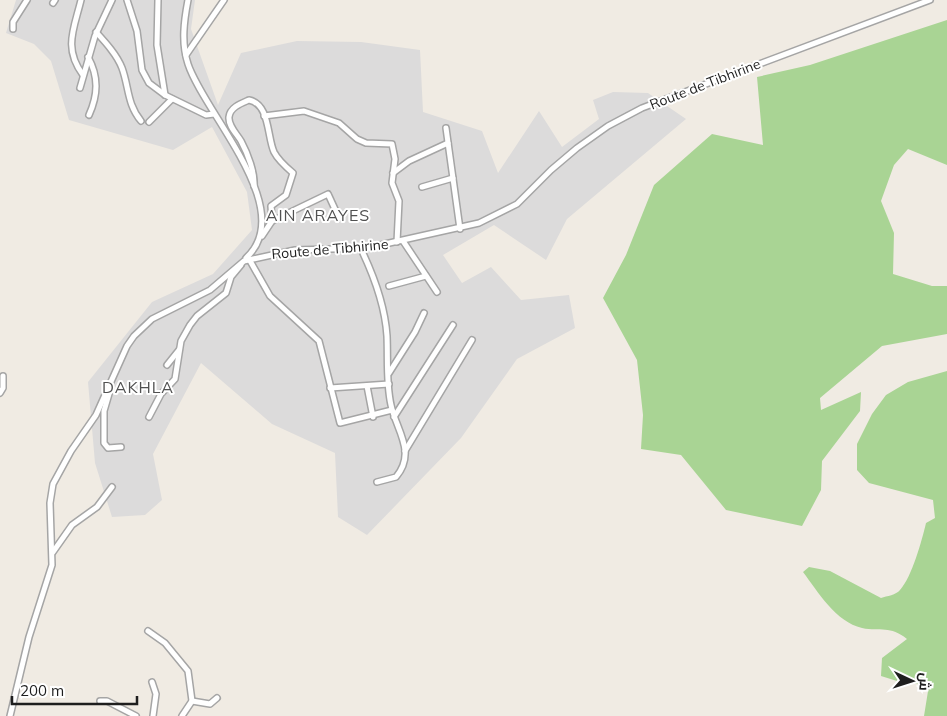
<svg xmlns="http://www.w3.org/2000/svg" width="947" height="716" font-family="Mulish,Cairo,sans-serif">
  <rect width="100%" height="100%" fill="#f0ebe3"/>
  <path fill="#dcdbdb" d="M16,0H195L191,29L218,105L241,53L297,41L361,42L420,50L423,112L482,131L498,173L539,111L562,147L599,119L593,100L613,92L648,93L686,119L567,219L546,260L494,225L443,255L462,283L491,267L521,300L569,295L575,328L517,359L461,438L367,535L338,517L335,453L272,424L201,363L153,454L162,500L145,515L112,517L95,463L88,382L152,302L213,274L252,230L247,192L212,127L173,150L69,120L51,61L34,44L6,33Z"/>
  <g fill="#a9d494">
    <path d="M947,20V165L908,149L894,165L881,201L894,233L893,274L932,286H947V334L882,346L820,398L821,410L861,392L860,411L822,461L821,490L802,526L726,510L681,455L641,449L643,415L637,360L603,298L626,255L654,185L712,134L763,145L757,77L810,65Z"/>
    <path d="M947,371V716H924L929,685L897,681L881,676L882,658L907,639C890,625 881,632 862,628C836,622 818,592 803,572L809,567L830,571L881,598C887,596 896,595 900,590C912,577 922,540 926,523L935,518L933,500L869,483L857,470V444L872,414L886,395L908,382Z"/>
  </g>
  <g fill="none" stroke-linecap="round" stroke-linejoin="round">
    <defs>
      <g id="minor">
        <path d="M81,0C74,29 63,48 83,75"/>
        <path d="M127,0L137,31L142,70L149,83L165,95L206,115L214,114"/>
        <path d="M158,0L157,45L165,95"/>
        <path d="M188,0C184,21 181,43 188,64C204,113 299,210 246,258"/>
        <path d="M53,3L55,0"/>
        <path d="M13,29V22L27,0"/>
        <path d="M96,32C106,43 117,55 122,68C129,87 127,104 141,121"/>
        <path d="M186,55L224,0"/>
        <path d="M88,57C99,77 98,95 89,115"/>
        <path d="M80,88L95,36L112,0"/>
        <path d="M264,116L304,111L339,123L357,139L366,143L392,144L395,159L392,183L399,201L397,242"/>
        <path d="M149,122L172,99"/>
        <path d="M446,128L460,229"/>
        <path d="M393,173L409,161L448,143"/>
        <path d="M254,186C255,173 248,154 241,141C237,134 228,126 229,117C230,107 242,103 249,100C270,104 267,137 274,152C278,160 286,167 293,173L286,195L271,206L272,221"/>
        <path d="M422,187L453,178"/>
        <path d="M262,236L272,221L328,194L339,218"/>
        <path d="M403,241L437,292"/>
        <path d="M361,249C374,276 385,306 387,336C388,359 386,383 391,405C396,430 417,452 396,477L377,482"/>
        <path d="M249,259L270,296L319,341L340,423L392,410"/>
        <path d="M389,286L426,276"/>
        <path d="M167,365L179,350"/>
        <path d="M389,373L415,332L424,313"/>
        <path d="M367,386L373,417"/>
        <path d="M111,387L104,411V443L108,448L121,447"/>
        <path d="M330,388L389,384"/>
        <path d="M0,393L3,388V376"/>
        <path d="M149,417L161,394L175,379L181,341L190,325L197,316L226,293L231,277L241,265"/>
        <path d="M394,417L453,325"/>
        <path d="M405,451L472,340"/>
        <path d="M53,552L72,525L97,507L112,487"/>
        <path d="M148,631L165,643L188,671L192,701L182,716"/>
        <path d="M152,682L156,694L153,716"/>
        <path d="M100,701H107L136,716"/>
        <path d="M192,701L210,704L217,698"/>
        <path d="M10,716L29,637L52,565L50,503L53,484L71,451L96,415L127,346L134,336L152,319L210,290L244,261L295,250L367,248L479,223L517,204L551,170L577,148L608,126L642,108L930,0"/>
      </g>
    </defs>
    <use href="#minor" stroke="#a5a5a5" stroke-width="8"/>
    <use href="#minor" stroke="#fff" stroke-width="5"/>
  </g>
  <g text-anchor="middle" stroke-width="4" stroke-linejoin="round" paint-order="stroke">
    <g font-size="14" fill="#1e1e1e" stroke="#fff">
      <text transform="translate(705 84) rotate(-21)" y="5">Route de Tibhirine</text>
      <text transform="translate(330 249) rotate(-5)" y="5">Route de Tibhirine</text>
    </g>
    <g font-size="16" letter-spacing="1" fill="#515151" stroke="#fff">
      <text x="318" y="221">AIN ARAYES</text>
      <text x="138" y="393">DAKHLA</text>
    </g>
  </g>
  <g transform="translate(912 681) rotate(94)" stroke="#ffffff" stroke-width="4" paint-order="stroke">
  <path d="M0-4L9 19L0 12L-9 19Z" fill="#1e1e1e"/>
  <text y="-8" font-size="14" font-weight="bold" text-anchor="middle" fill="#1e1e1e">ش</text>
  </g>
  <path d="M12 696v8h125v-8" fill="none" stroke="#1e1e1e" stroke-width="2.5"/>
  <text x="20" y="696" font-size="15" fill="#1e1e1e" stroke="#ffffff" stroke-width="4" paint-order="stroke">200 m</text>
</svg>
